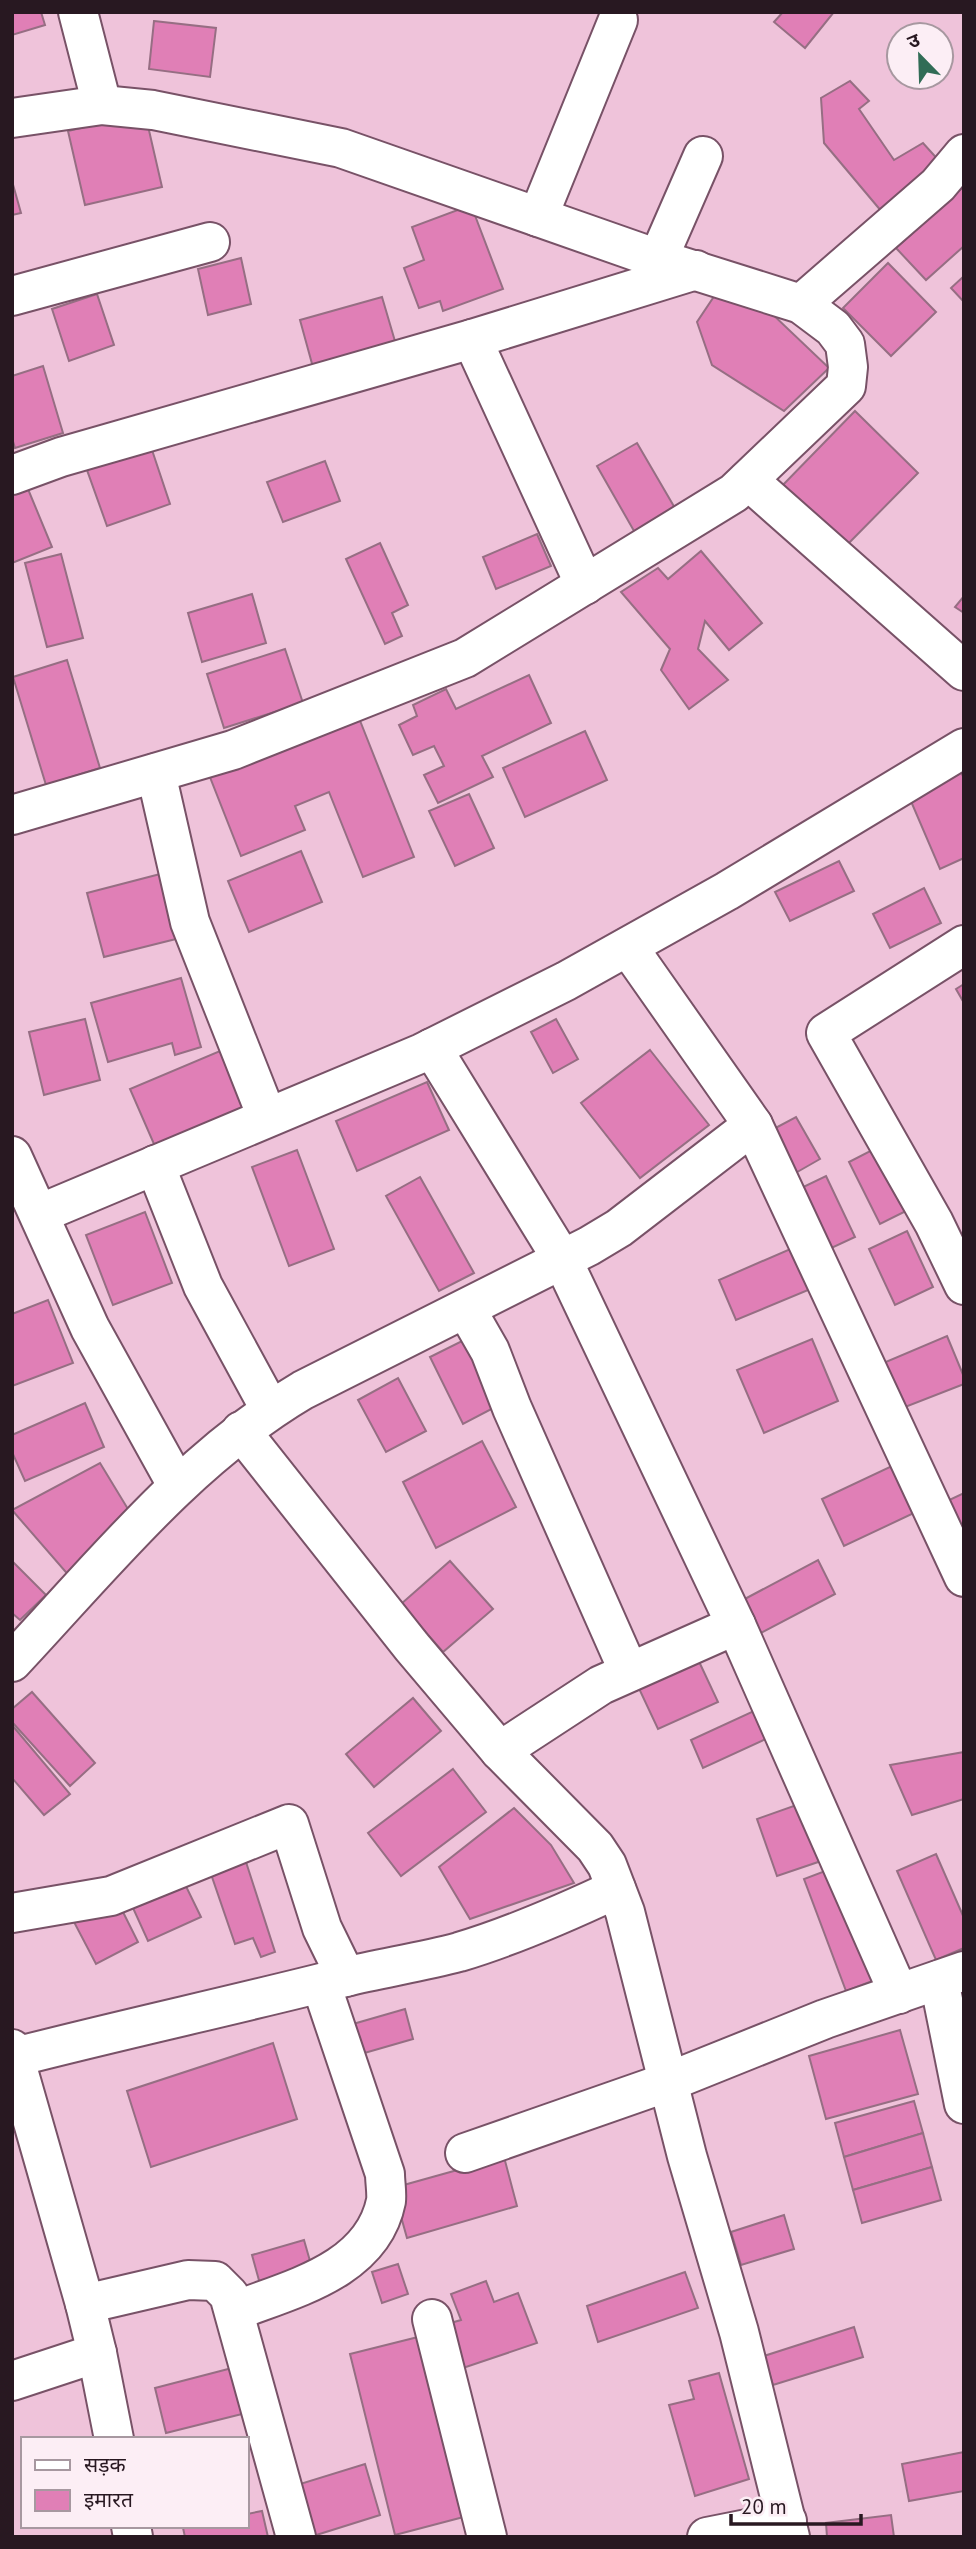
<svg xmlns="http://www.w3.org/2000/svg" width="976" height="2549" font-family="'PT Sans','Noto Sans Devanagari',sans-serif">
  <rect width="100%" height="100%" fill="#efc3da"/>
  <g fill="#e07fb6" stroke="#966e83" stroke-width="2">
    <path d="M12,12H41L45,25L12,35Z"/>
    <path d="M783,12H834L805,48L774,22Z"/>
    <path d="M154,21L216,28L210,77L149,69Z"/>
    <path d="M850,81L869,101L859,109L894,160L923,143L941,163L882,212L824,143L821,98Z"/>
    <path d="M145,113L162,187L85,205L68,131Z"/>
    <path d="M12,181L21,213L12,215Z"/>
    <path d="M963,187L964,246L926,280L896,248Z"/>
    <path d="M471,205L503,289L443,311L440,301L419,308L404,268L424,260L412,227Z"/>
    <path d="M241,258L251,304L208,315L198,269Z"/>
    <path d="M888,263L936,312L891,356L843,308Z"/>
    <path d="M964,276V302L951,288Z"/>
    <path d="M719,289L766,308L829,368L784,411L712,365L697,322Z"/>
    <path d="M97,294L114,345L69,361L52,309Z"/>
    <path d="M382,297L397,348L314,371L300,320Z"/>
    <path d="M43,366L63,433L15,448L12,438V376Z"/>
    <path d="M855,411L918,473L841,551L778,490Z"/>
    <path d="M637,443L679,515L638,538L597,466Z"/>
    <path d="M151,447L170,504L107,526L87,470Z"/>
    <path d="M325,461L340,501L283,522L267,482Z"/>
    <path d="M23,477L52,547L12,563V482Z"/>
    <path d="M537,534L551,566L496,589L483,557Z"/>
    <path d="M380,543L408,605L392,613L402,636L385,644L346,559Z"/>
    <path d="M701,551L762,623L729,650L705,621L698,649L728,680L689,709L661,670L670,649L621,592L658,568L668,579Z"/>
    <path d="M61,554L83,638L47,647L25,563Z"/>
    <path d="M252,594L266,643L202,662L188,613Z"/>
    <path d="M964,596V613L955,607Z"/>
    <path d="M285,649L303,703L224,728L207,674Z"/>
    <path d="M67,660L100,768L46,785L13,677Z"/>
    <path d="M529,675L551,723L482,756L493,777L438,803L424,775L444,766L434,746L413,755L399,725L417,716L413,705L446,689L456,709Z"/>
    <path d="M355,708L414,857L363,877L329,792L295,806L305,830L241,856L206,767Z"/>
    <path d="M585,731L607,780L525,817L503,768Z"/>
    <path d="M960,769L964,779V858L940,869L907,792Z"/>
    <path d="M469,794L494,848L455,866L429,811Z"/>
    <path d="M301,851L322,902L249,932L228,881Z"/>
    <path d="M839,861L854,891L790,921L775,892Z"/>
    <path d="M164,873L180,938L104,957L87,893Z"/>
    <path d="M924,888L941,923L890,948L873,914Z"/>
    <path d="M181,978L201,1047L175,1055L172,1043L108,1062L91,1003Z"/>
    <path d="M964,984V1003L956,989Z"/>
    <path d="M85,1019L100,1080L44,1095L29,1032Z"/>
    <path d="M556,1019L578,1059L553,1073L531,1032Z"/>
    <path d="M650,1050L709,1125L640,1178L581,1103Z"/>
    <path d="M220,1051L246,1112L157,1151L130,1089Z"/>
    <path d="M427,1082L449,1130L357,1171L336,1121Z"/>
    <path d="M796,1117L820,1159L792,1175L768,1132Z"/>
    <path d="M878,1147L910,1209L880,1224L849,1162Z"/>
    <path d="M297,1150L334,1249L289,1266L252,1167Z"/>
    <path d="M826,1176L855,1237L825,1251L795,1191Z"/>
    <path d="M420,1177L474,1273L439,1291L386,1196Z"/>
    <path d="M145,1212L172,1283L113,1305L86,1235Z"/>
    <path d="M907,1231L933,1287L895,1305L869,1249Z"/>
    <path d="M795,1247L813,1288L736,1320L719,1280Z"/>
    <path d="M48,1300L73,1363L12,1386V1314Z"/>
    <path d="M947,1336L964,1377V1384L900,1409L881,1364Z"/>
    <path d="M468,1338L501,1404L463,1424L430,1357Z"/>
    <path d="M812,1339L838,1401L764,1433L737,1370Z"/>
    <path d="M398,1378L426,1431L386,1452L358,1400Z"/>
    <path d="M85,1403L104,1447L25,1481L12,1452V1435Z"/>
    <path d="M482,1441L516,1507L436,1548L403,1482Z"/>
    <path d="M100,1463L131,1514L71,1578L12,1510Z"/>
    <path d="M894,1465L916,1512L844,1546L822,1499Z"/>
    <path d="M964,1493V1540L945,1502Z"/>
    <path d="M818,1560L835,1594L759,1634L741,1601Z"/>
    <path d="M12,1561L46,1595L20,1620L12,1613Z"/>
    <path d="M450,1561L493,1609L443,1652L401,1604Z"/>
    <path d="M695,1653L718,1702L658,1729L635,1680Z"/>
    <path d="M32,1692L95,1763L70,1786L12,1722V1709Z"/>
    <path d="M413,1698L441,1731L374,1787L346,1754Z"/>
    <path d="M756,1710L768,1738L703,1768L691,1740Z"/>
    <path d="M12,1725L70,1794L44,1815L12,1778Z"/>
    <path d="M964,1752V1799L912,1815L890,1765Z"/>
    <path d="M453,1769L486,1812L401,1876L368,1833Z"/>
    <path d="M805,1802L824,1860L777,1876L757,1819Z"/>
    <path d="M514,1808L551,1845L574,1883L470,1919L439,1867Z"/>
    <path d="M936,1854L964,1918V1948L936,1960L897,1871Z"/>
    <path d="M246,1862L275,1952L261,1957L253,1938L235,1944L211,1874Z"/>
    <path d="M833,1868L875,1980L846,1991L804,1879Z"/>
    <path d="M179,1872L201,1917L148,1941L128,1897Z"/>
    <path d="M117,1900L138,1942L96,1964L74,1922Z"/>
    <path d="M405,2009L413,2039L361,2054L353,2024Z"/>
    <path d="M900,2030L918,2094L826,2119L809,2056Z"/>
    <path d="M273,2043L297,2119L151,2167L127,2091Z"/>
    <path d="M914,2101L923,2133L844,2157L835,2123Z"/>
    <path d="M923,2133L932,2167L853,2190L844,2157Z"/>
    <path d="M504,2157L517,2206L407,2238L393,2188Z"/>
    <path d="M932,2167L941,2200L862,2223L853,2190Z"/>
    <path d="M784,2215L794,2249L741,2265L731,2232Z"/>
    <path d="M304,2240L312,2268L260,2284L252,2255Z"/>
    <path d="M398,2264L408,2294L382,2303L372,2272Z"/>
    <path d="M685,2272L698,2308L598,2342L587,2306Z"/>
    <path d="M486,2281L494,2302L518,2293L537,2343L463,2368L447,2324L461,2320L451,2294Z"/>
    <path d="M854,2327L863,2357L773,2385L764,2356Z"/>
    <path d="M430,2334L475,2514L395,2535L350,2354Z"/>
    <path d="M232,2368L242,2414L166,2433L155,2388Z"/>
    <path d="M719,2373L749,2479L695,2496L669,2405L694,2399L689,2381Z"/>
    <path d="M964,2452V2491L909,2501L902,2464Z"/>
    <path d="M365,2464L380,2515L310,2537L287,2488Z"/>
    <path d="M262,2511L268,2537H185L183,2528L189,2526H247V2514Z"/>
    <path d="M891,2515L894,2537H827L826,2523Z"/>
  </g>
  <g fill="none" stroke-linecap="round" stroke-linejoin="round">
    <defs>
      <g id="street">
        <path d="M78,12L102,105"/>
        <path d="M12,118L102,105L153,110L341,148L658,259L801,304L833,328L845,344L848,367L846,386L734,493L465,658L233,750L12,815"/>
        <path d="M538,217L618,20"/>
        <path d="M658,259L703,156"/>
        <path d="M12,296L210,242"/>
        <path d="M801,304L938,185L964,154"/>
        <path d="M472,339L585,585"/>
        <path d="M12,475L61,457L472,339L696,270"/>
        <path d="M748,480L964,671"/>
        <path d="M156,773L190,922L267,1117"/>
        <path d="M964,945L826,1033L934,1223L964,1285"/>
        <path d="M628,947L753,1125L964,1577"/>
        <path d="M432,1048L562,1259L736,1625L899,1994"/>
        <path d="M12,1156L90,1328L177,1485"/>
        <path d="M155,1165L203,1286L270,1409"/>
        <path d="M39,1214L422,1053L566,981L727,891L964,748"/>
        <path d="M466,1309L490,1351L512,1408L629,1672"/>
        <path d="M241,1431L412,1647L500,1751L595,1847L607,1865L625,1912L687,2156L739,2332L790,2537"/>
        <path d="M12,1662C103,1565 188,1458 303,1390L589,1246L619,1228L753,1125"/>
        <path d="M500,1751L601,1685L736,1625"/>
        <path d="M12,1913L111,1896L289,1824L322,1928L346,1977"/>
        <path d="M939,1980L964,2104"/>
        <path d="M12,2049L85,2304L97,2353L114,2439"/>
        <path d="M15,2057C124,2029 235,2005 345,1977C382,1968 421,1962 459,1952C513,1936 565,1913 616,1889"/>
        <path d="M465,2153L668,2082L825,2019L964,1971"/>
        <path d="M85,2304L188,2280L215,2281L229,2295L296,2537"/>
        <path d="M235,2311C291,2289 372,2271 386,2201C387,2193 385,2182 385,2174L321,1984"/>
        <path d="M432,2319L487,2537"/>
        <path d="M12,2381L97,2353"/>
        <path d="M131,2526L133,2537"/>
        <path d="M707,2537L787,2521"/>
      </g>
    </defs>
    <use href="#street" stroke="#785267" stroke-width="42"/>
    <use href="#street" stroke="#fff" stroke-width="38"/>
  </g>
  <rect width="976" height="2549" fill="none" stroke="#281821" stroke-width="28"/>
  <rect x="21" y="2437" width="228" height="91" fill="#fceef5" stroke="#a798a0" stroke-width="2"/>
  <rect x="35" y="2460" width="35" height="10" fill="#ffffff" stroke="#a798a0" stroke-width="2"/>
  <text x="84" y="2472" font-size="21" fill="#281821">सड़क</text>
  <rect x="35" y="2490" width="35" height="21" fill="#e07fb6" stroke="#a798a0" stroke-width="2"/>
  <text x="84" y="2507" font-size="21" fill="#281821">इमारत</text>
  <g transform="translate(920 56) rotate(337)"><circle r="33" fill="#fceef5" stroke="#a798a0" stroke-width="2"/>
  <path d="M0-5L12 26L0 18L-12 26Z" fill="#316c56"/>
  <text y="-10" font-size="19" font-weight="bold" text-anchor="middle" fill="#281821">उ</text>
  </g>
  <path d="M731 2514v10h130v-10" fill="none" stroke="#281821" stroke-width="3.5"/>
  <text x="741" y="2514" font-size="21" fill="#281821" stroke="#fceef5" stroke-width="5" paint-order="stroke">20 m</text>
</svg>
